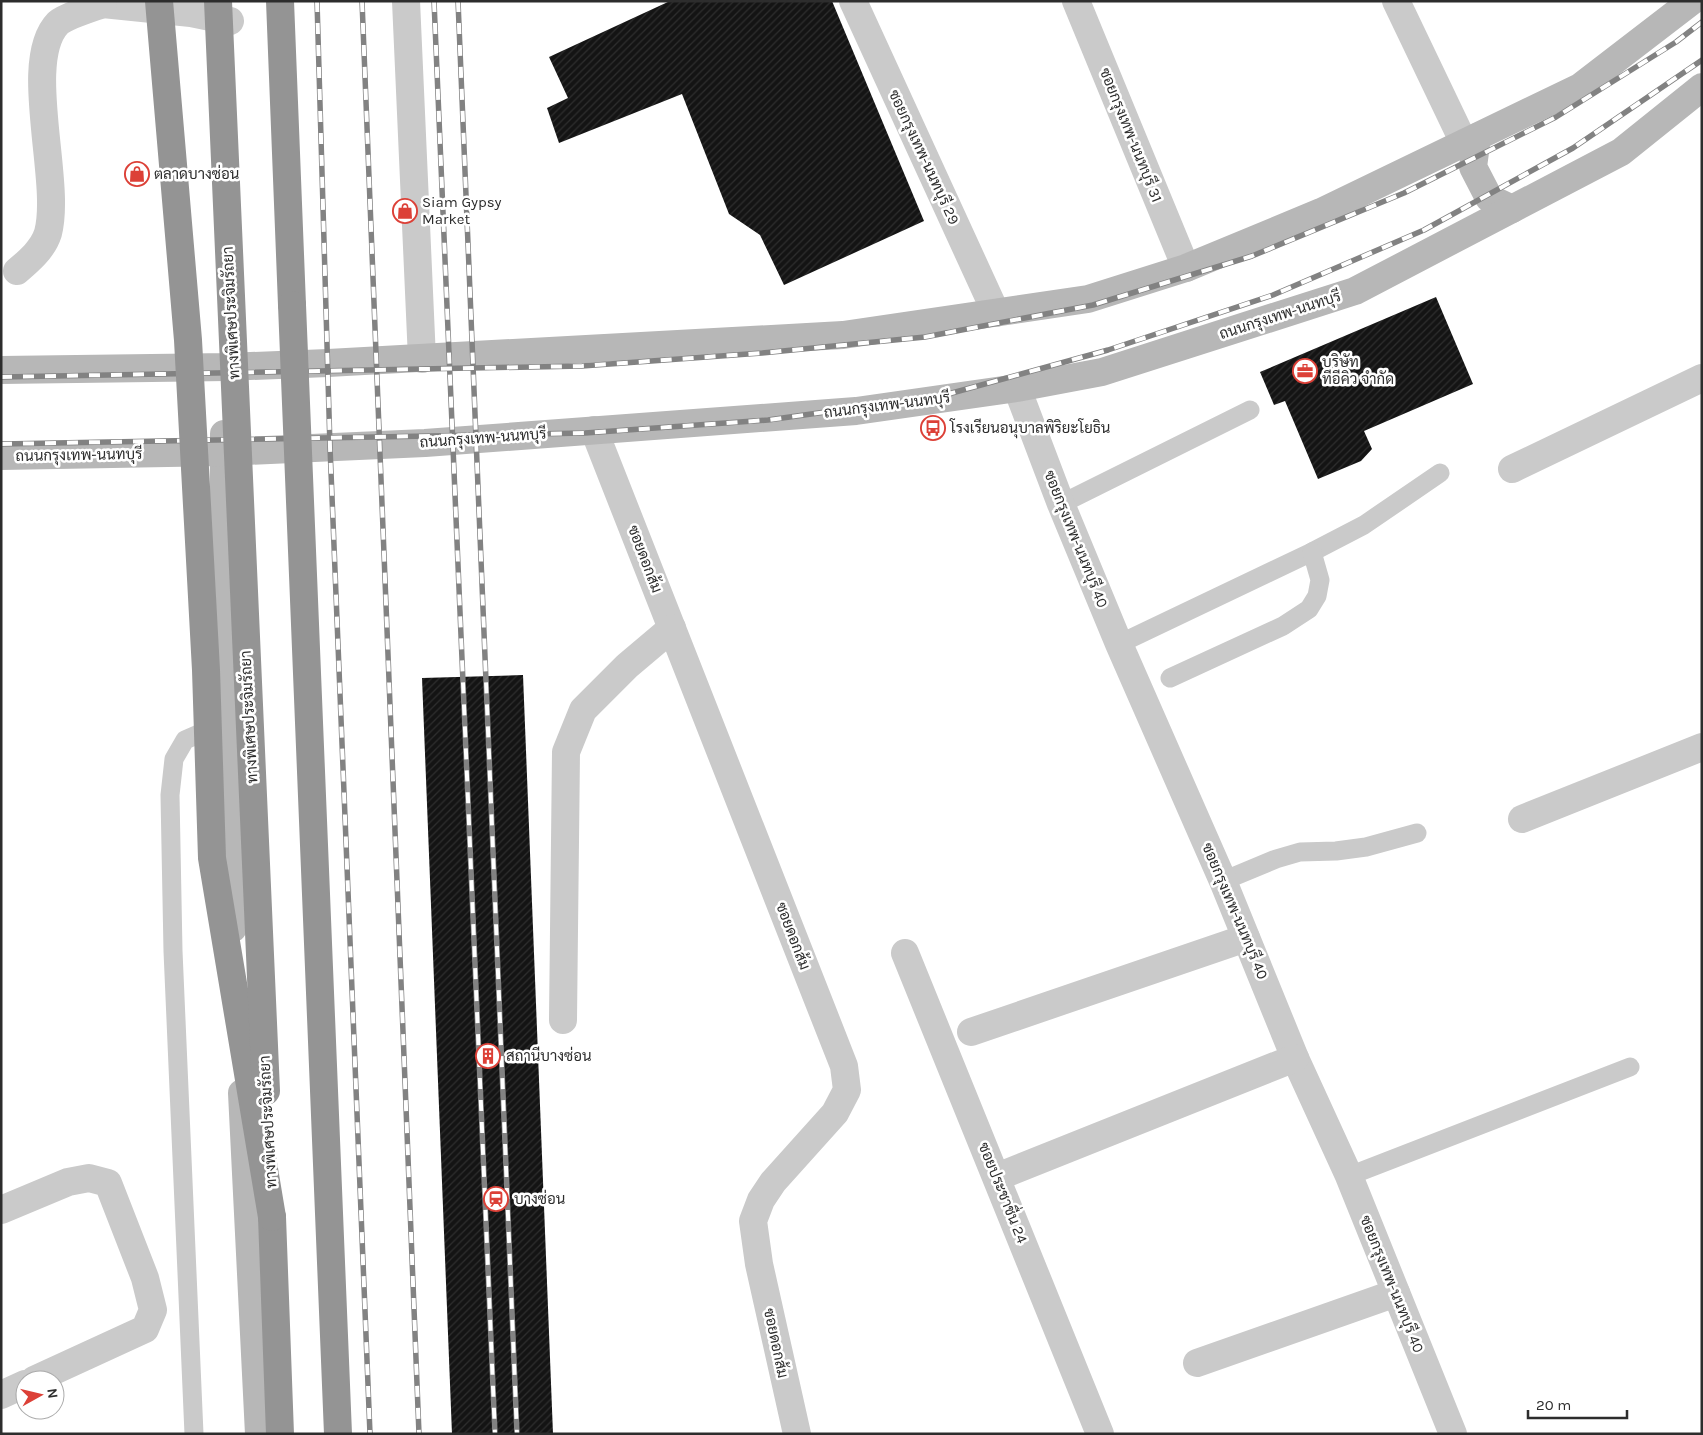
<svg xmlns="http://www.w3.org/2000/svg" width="1703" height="1435" font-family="Karla,Sarabun,sans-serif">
  <defs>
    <pattern id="building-hatch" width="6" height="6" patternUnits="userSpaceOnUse" patternTransform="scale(1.25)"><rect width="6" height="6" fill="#141414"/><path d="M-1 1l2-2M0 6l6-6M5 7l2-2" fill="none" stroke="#2e2e2e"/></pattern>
  </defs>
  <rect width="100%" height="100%" fill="#fff"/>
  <g fill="url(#building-hatch)">
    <path d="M670,1H832L924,221L784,285L760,235L729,214L682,94L559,143L547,108L568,98L549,57Z"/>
    <path d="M1436,297L1473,384L1364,431L1372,449L1361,461L1318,479L1285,401L1274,405L1260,372Z"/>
    <path d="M523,675L553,1434H452L422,678Z"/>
  </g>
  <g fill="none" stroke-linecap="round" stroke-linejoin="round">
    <g stroke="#cacaca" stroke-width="19">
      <path d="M1061,504L1250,410"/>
      <path d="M1119,644L1312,552L1364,525L1440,473"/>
      <path d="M1170,678L1283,626L1309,609L1317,596L1320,580L1312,552"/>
      <path d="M1223,881L1276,859L1300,852L1336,851L1366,847L1417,833"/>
      <path d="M1349,1176L1630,1067"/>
      <path d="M194,1434L173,951L170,795L174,759L185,740L217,726"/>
    </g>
    <g stroke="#cacaca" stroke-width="28">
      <path d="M103,1V4L191,13L230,21"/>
      <path d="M406,1L422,359"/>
      <path d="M853,1L996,313"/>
      <path d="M1076,1L1186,268"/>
      <path d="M1396,1L1464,143"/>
      <path d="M17,271C29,261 43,249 48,233C62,181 21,61 58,23C66,16 92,8 103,4"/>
      <path d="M1017,388L1061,504L1119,644L1223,881L1295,1058L1349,1176L1453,1434"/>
      <path d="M594,430L844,1066L847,1090L835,1113L773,1182L761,1200L753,1221L759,1264L797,1434"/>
      <path d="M1512,469L1702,378"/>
      <path d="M1522,819L1702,747"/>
      <path d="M905,953L1100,1434"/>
      <path d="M563,1020L566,752L583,710L627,666L672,628"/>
      <path d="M971,1032L1246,938"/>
      <path d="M997,1177L1295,1058"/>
      <path d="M1,1210L68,1182L89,1178L108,1183L145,1278L153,1310L145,1329L34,1380"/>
      <path d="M1197,1363L1396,1293"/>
      <path d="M1,1395L25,1384"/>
    </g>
    <g stroke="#b7b7b7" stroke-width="28">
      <path d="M1477,137L1473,167L1489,198L1512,209"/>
      <path d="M1,370L227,367L328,363L843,335L1088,299L1186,268L1321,212L1580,87L1692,1"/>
      <path d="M224,434L223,723L233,928"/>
      <path d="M1,456L223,452L425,443L856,411L1017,388L1102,372L1355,291L1621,152L1702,87"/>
      <path d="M242,1093L259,1434"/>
    </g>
    <g stroke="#949494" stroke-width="28">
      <path d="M280,1L292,305"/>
      <path d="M272,1217L280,1434"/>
    </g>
    <defs>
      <g id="rail">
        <path d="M317,1L330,447L370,1434"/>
        <path d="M362,1L419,1434"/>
        <path d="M434,1L495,1434"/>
        <path d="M458,1L517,1434"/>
        <path d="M1,377L582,366L762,353L925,337L1093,305L1252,256L1404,193L1556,117L1676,42L1702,22"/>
        <path d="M1,444L585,433L768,420L941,396L1108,350L1273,295L1424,230L1573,148L1702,60"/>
      </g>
    </defs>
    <use href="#rail" stroke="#828282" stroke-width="5.5"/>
    <use href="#rail" stroke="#fff" stroke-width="4" stroke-dasharray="11" stroke-linecap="butt"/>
    <g stroke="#949494" stroke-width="28">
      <path d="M159,1L188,340L206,670L212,858L272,1217"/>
      <path d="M218,1L266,1091"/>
      <path d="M292,305L338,1434"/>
    </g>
  </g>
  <defs>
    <symbol id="shop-ring" viewBox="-11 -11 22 22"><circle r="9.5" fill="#fff" stroke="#dc4037" stroke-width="1.5"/><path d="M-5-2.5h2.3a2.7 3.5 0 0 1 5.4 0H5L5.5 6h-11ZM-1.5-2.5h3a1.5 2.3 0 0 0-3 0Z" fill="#dc4037"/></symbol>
    <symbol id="office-ring" viewBox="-11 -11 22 22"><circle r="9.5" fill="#fff" stroke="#dc4037" stroke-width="1.5"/><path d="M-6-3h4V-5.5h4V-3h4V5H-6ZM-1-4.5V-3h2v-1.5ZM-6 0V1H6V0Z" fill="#dc4037"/></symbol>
    <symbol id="bus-ring" viewBox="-11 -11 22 22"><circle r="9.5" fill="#fff" stroke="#dc4037" stroke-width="1.5"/><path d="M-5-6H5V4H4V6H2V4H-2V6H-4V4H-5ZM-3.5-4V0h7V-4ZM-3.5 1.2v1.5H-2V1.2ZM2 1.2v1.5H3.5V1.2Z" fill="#dc4037"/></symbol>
    <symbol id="building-ring" viewBox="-11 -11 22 22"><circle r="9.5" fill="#fff" stroke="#dc4037" stroke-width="1.5"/><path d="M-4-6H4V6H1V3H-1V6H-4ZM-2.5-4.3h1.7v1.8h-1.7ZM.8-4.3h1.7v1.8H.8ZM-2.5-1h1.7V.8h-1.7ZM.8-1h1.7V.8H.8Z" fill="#dc4037"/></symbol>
    <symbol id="station-ring" viewBox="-11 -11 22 22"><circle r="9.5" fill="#fff" stroke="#dc4037" stroke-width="1.5"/><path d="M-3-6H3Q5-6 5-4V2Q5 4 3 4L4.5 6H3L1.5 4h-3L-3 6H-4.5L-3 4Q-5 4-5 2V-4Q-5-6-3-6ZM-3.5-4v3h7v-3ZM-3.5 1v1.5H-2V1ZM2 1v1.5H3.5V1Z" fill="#dc4037"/></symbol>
  </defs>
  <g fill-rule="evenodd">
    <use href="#shop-ring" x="123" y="160" width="28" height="28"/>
    <use href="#shop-ring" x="391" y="197" width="28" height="28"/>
    <use href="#office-ring" x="1291" y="357" width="28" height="28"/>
    <use href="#bus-ring" x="919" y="414" width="28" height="28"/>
    <use href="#building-ring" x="474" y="1042" width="28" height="28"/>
    <use href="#station-ring" x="482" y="1185" width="28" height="28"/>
  </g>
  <g text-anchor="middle" stroke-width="5" stroke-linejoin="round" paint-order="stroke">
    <g font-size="15" fill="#2d2d2d" stroke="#fff">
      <text transform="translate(1131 135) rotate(68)" y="5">ซอยกรุงเทพ-นนทบุรี 31</text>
      <text transform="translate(924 157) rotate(65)" y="5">ซอยกรุงเทพ-นนทบุรี 29</text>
      <text transform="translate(231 313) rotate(-93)" y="5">ทางพิเศษประจิมรัถยา</text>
      <text transform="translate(1280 315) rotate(-18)" y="5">ถนนกรุงเทพ-นนทบุรี</text>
      <text transform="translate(887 405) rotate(-7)" y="5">ถนนกรุงเทพ-นนทบุรี</text>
      <text transform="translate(483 438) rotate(-4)" y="5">ถนนกรุงเทพ-นนทบุรี</text>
      <text transform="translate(79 455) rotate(-1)" y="5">ถนนกรุงเทพ-นนทบุรี</text>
      <text transform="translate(1076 539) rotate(68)" y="5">ซอยกรุงเทพ-นนทบุรี 40</text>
      <text transform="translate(645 559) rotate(69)" y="5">ซอยดอกส้ม</text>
      <text transform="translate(249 717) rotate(-93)" y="5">ทางพิเศษประจิมรัถยา</text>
      <text transform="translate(1235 911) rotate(67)" y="5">ซอยกรุงเทพ-นนทบุรี 40</text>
      <text transform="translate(793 936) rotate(69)" y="5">ซอยดอกส้ม</text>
      <text transform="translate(268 1122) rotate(-93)" y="5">ทางพิเศษประจิมรัถยา</text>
      <text transform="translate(1003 1193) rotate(68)" y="5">ซอยประชาชื่น 24</text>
      <text transform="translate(1392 1284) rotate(68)" y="5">ซอยกรุงเทพ-นนทบุรี 40</text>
      <text transform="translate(776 1343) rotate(78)" y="5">ซอยดอกส้ม</text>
    </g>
    <g font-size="15" fill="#2d2d2d" stroke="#fff" text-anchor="start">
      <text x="154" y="179">ตลาดบางซ่อน</text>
      <text x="422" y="207">Siam Gypsy<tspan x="422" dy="17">Market</tspan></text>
      <text x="1322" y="367">บริษัท<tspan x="1322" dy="17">ทีอีคิว จำกัด</tspan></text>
      <text x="950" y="433">โรงเรียนอนุบาลพิริยะโยธิน</text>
      <text x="506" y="1061">สถานีบางซ่อน</text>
      <text x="514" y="1204">บางซ่อน</text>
    </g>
  </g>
  <rect width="1703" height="1435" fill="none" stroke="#2d2d2d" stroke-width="5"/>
  <g transform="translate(40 1395) rotate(82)"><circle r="24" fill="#ffffff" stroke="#ababab"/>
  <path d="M0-4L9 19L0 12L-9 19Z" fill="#dc4037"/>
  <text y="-8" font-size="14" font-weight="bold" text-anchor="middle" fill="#2d2d2d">N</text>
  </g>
  <path d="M1528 1410v8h99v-8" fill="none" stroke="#2d2d2d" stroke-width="2.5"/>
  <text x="1536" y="1410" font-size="15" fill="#2d2d2d" stroke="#ffffff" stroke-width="4" paint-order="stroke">20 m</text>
</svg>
